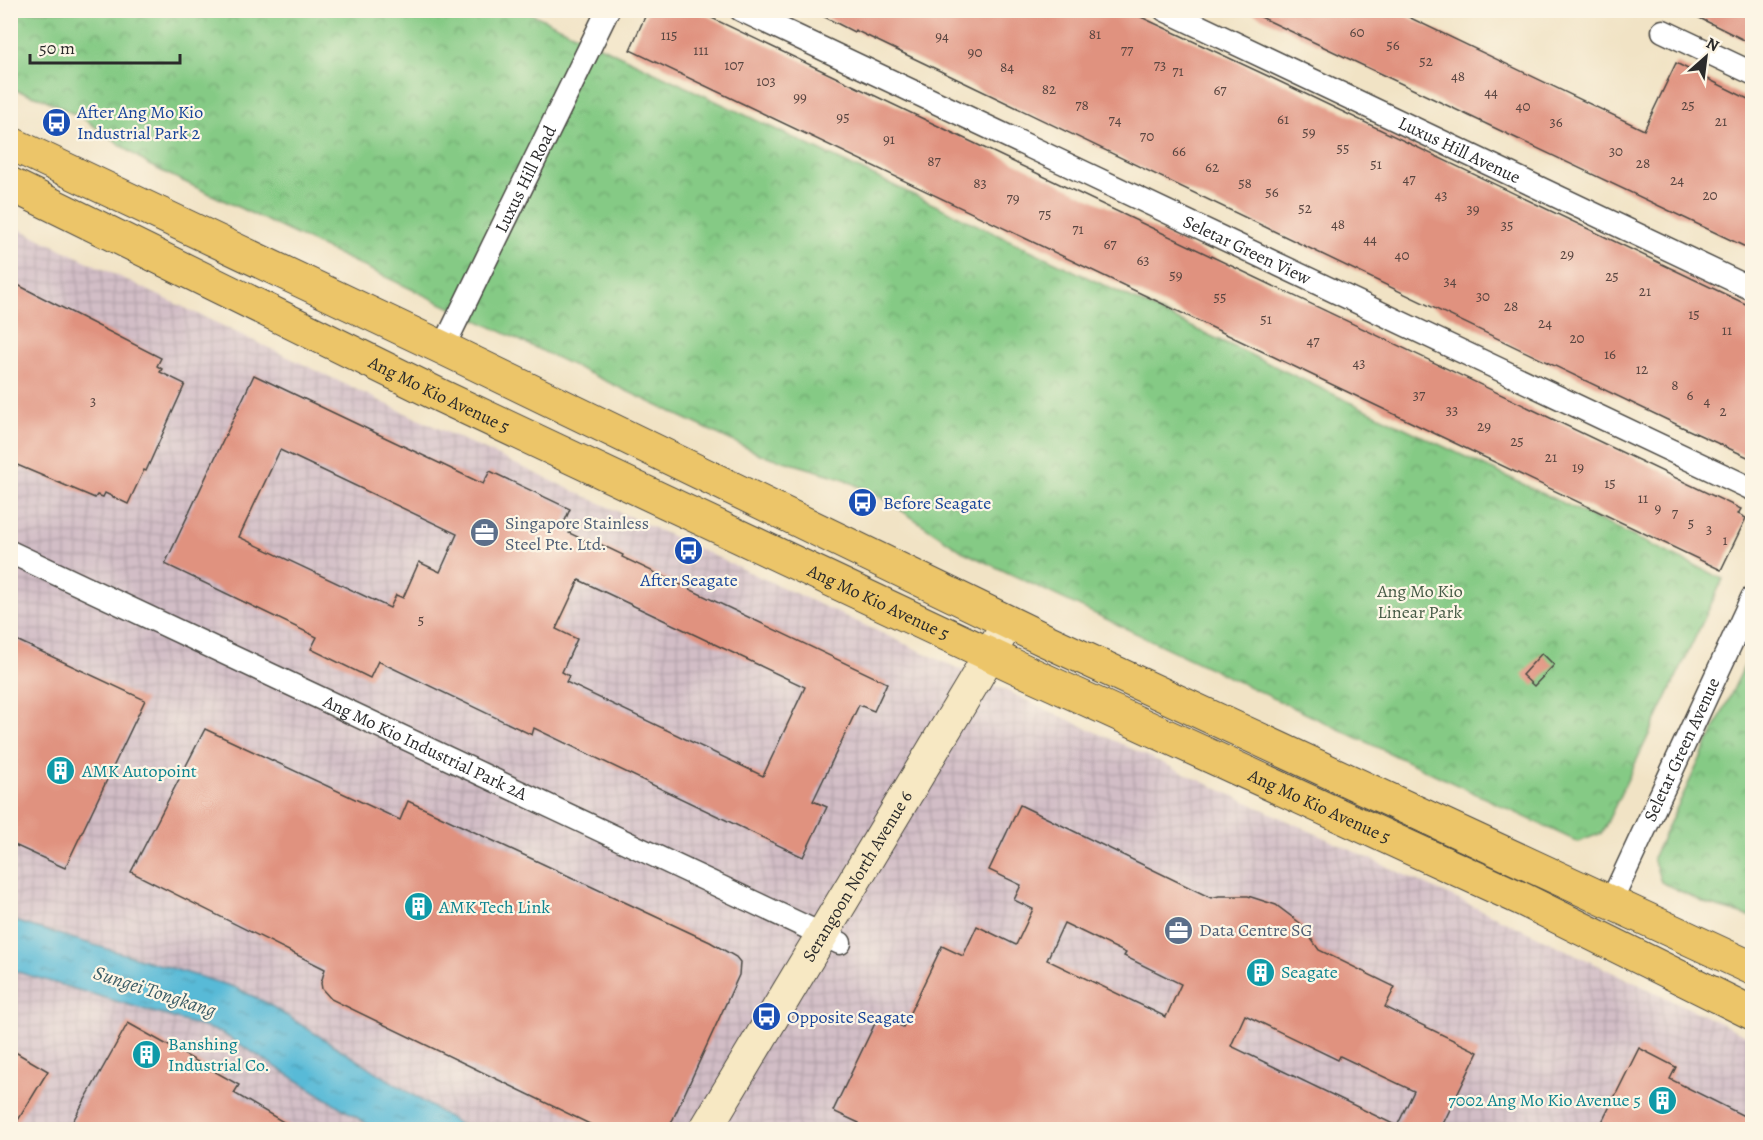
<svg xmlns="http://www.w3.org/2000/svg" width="1763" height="1140" font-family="Alegreya,serif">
  <defs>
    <pattern id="industrial-grid" width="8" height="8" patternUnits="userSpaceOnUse" patternTransform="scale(1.5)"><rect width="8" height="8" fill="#d2bdc6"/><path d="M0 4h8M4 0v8" fill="none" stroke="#b4a3aa"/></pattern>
    <pattern id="park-crowns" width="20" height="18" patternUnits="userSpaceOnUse" patternTransform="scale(1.5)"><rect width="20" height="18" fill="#85ca85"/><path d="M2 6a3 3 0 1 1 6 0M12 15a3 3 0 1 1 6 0" fill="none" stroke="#6da46d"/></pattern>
    <pattern id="water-ripples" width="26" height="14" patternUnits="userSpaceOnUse" patternTransform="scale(1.5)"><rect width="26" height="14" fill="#59bad7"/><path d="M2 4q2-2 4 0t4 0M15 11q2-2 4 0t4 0" fill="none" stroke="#4a97af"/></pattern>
  </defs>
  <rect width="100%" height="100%" fill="#fcf5e5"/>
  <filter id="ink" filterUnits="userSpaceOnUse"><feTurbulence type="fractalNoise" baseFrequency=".0167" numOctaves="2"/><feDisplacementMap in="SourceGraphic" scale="12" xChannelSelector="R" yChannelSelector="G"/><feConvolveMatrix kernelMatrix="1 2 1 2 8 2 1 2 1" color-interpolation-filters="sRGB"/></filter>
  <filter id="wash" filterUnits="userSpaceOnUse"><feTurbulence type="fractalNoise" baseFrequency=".008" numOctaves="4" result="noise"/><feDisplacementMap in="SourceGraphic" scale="24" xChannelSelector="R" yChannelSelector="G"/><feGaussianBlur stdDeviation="1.35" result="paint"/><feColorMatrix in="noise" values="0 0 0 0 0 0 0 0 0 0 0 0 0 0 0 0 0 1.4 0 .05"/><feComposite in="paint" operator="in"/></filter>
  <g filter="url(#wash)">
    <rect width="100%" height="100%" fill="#f1e3c5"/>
    <path fill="url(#industrial-grid)" d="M11,225L418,419L1511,924L1752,1038V1129H11Z"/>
    <g fill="url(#park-crowns)" stroke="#587a58" stroke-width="1.5">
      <path d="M10,11H526L1723,579L1602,833L1578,842L962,551L886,500L842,478L760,454L149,165L84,119L42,98L11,89Z"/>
      <path d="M1752,650V917L1707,904L1661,882L1653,858Z"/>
    </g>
    <path fill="url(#water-ripples)" stroke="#427281" stroke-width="1.5" d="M11,920L234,987L265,1002L467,1129H375L220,1032L11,970Z"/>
    <g id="blocks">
      <g fill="#e0927f" fill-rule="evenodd">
        <path d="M648,10H695L1741,509L1738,514L1746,518L1721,570L630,50Z"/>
        <path d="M811,10H1126L1270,77L1752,307V459L1680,426L886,45L855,30L854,32Z"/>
        <path d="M1246,10H1394L1644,130L1676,63L1752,101V250Z"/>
        <path d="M1683,10H1752V44L1716,26Z"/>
        <path d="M10,281L161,358L157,366L162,369L160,372L185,384L146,471L144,470L128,504L105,493L103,497L97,495L95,498L10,462Z"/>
        <path d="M254,375L483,484L490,471L570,509L564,523L572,527L569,533L599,547L600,544L623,555L622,557L887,683L874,711L859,705L813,801L827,807L803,857L534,728L532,735L378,661L370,678L311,649L317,637L165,564ZM280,450L457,534L440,572L419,562L403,598L396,595L390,608L239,537ZM579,580L805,687L763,776L566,682L569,676L562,672L577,639L556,629Z"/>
        <path d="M10,637L145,700L65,868L10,843Z"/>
        <path d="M1542,653L1554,665L1534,686L1522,675Z"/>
        <path d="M205,729L400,820L408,801L710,942L736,957L740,962L739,975L668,1130H602L331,999L322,989L321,983L325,969L131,872Z"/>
        <path d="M1020,805L1211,898L1219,896H1248L1276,905L1300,923L1319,950L1395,987L1385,1007L1478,1052L1440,1130H856L859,1123L833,1111L879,1015L903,1027L942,946L963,956L977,926L1016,945L1033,909L1014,900L1021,885L989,870ZM1064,923L1126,953L1124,956L1181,984L1166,1017L1047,960ZM1245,1015L1338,1060L1340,1056L1414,1091L1397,1126L1231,1046Z"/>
        <path d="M128,1023L239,1085L234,1093L297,1130H68Z"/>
        <path d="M1639,1048L1676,1067L1670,1079L1752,1120V1130H1598Z"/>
        <path d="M10,1049L48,1071L12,1130H10Z"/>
      </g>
    </g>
  </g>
  <g filter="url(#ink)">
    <use href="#blocks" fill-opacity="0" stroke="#494742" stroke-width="1.5"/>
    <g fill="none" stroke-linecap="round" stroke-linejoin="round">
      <defs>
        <g id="street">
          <path id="s1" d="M741,10L1752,489"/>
          <path id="s2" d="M1165,10L1752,289"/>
          <path d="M1663,31L1752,73"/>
          <path id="s3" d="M443,348L608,10"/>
          <path id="s4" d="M10,552L840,943"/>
          <path id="s5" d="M1611,902L1752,598"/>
        </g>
        <g id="secondary">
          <path id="s6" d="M705,1130L972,685L1008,622"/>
        </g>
        <g id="primary">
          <path d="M10,143L443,348L1045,640L1752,968"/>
          <path id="s7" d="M10,184L441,396L1029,673L1524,900L1752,1013"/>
        </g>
      </defs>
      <use href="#street" stroke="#494742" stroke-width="25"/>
      <use href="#secondary" stroke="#494742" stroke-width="34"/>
      <use href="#primary" stroke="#494742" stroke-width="35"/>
      <use href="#street" stroke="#fff" stroke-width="22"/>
      <use href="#secondary" stroke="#f7e8c3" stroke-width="32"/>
      <use href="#primary" stroke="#ecc569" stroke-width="33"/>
    </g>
  </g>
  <defs>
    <symbol id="bus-disc" viewBox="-11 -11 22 22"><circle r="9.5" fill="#1a4fb4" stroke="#fcf5e5"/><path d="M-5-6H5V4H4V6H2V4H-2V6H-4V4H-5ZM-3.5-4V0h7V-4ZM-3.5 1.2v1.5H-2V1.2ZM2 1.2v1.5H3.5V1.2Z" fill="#fff"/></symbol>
    <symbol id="office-disc" viewBox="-11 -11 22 22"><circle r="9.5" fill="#5c6f8a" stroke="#fcf5e5"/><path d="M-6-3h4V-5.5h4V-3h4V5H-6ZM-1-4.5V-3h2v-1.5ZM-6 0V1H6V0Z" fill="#fff"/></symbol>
    <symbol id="building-disc" viewBox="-11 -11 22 22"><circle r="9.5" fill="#0f9aa8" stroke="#fcf5e5"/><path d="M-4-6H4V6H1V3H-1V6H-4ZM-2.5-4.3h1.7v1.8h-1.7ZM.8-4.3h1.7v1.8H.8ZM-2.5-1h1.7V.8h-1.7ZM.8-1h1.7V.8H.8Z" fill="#fff"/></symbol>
  </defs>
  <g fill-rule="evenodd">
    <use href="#bus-disc" x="40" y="106" width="33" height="33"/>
    <use href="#bus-disc" x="846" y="486" width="33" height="33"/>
    <use href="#office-disc" x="468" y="516" width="33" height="33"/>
    <use href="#bus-disc" x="672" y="534" width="33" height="33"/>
    <use href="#building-disc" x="44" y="754" width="33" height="33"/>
    <use href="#building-disc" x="402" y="890" width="33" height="33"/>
    <use href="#office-disc" x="1162" y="914" width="33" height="33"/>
    <use href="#building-disc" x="1244" y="956" width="33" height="33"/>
    <use href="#bus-disc" x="750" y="1000" width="33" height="33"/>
    <use href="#building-disc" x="130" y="1038" width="33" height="33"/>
    <use href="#building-disc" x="1646" y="1084" width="33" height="33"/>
  </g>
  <g text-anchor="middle" stroke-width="4.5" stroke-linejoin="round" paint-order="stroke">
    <g font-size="15" fill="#584540">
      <text x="1357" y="37">60</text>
      <text x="1095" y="39">81</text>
      <text x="669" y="40">115</text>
      <text x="942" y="41">94</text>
      <text x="1393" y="50">56</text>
      <text x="701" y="55">111</text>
      <text x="1127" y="55">77</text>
      <text x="975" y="57">90</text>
      <text x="1426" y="66">52</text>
      <text x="734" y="70">107</text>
      <text x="1160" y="70">73</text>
      <text x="1007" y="72">84</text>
      <text x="1178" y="76">71</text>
      <text x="1458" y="81">48</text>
      <text x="766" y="86">103</text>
      <text x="1049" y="94">82</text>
      <text x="1220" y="95">67</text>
      <text x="1491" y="97">44</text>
      <text x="800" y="102">99</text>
      <text x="1082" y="110">78</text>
      <text x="1688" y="110">25</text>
      <text x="1523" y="111">40</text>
      <text x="843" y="122">95</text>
      <text x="1283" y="124">61</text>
      <text x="1115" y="125">74</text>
      <text x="1721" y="126">21</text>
      <text x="1556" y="127">36</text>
      <text x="1309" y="137">59</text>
      <text x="1147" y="141">70</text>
      <text x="889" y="144">91</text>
      <text x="1343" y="153">55</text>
      <text x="1179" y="156">66</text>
      <text x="1616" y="156">30</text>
      <text x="934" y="166">87</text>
      <text x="1643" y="168">28</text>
      <text x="1376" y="169">51</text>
      <text x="1212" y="172">62</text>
      <text x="1409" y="184">47</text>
      <text x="1677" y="185">24</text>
      <text x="980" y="188">83</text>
      <text x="1245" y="188">58</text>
      <text x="1272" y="197">56</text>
      <text x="1441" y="200">43</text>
      <text x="1710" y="200">20</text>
      <text x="1013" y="203">79</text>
      <text x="1305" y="213">52</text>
      <text x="1473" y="214">39</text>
      <text x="1045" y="219">75</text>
      <text x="1338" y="229">48</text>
      <text x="1507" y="230">35</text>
      <text x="1078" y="234">71</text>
      <text x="1370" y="244">44</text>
      <text x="1110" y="249">67</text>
      <text x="1567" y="259">29</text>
      <text x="1402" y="260">40</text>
      <text x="1143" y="265">63</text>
      <text x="1176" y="280">59</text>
      <text x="1612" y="281">25</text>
      <text x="1450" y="286">34</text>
      <text x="1645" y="296">21</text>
      <text x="1483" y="301">30</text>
      <text x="1220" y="302">55</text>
      <text x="1511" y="311">28</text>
      <text x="1694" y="319">15</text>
      <text x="1266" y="324">51</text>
      <text x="1545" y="328">24</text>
      <text x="1727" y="335">11</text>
      <text x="1577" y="343">20</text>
      <text x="1313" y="346">47</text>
      <text x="1610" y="359">16</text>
      <text x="1359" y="368">43</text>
      <text x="1642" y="374">12</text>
      <text x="1675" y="390">8</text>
      <text x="1419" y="400">37</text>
      <text x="1690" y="400">6</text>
      <text x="93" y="406">3</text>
      <text x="1707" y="406">4</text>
      <text x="1452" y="415">33</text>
      <text x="1723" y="416">2</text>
      <text x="1484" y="431">29</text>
      <text x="1517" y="446">25</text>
      <text x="1551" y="462">21</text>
      <text x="1578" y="472">19</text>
      <text x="1610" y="488">15</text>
      <text x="1643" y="503">11</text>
      <text x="1658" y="513">9</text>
      <text x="1675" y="518">7</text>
      <text x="1691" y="528">5</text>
      <text x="1709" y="534">3</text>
      <text x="1725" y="545">1</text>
      <text x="421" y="625">5</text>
    </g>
    <g font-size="18" fill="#164399" stroke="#fcf5e5" text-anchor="start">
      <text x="77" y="118">After Ang Mo Kio<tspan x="77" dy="21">Industrial Park 2</tspan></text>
      <text x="883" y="509">Before Seagate</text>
      <text x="689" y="586" text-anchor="middle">After Seagate</text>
      <text x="787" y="1023">Opposite Seagate</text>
    </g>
    <g font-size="18" fill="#2b2b2b" stroke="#fcf5e5">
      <text dy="6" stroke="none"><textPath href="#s2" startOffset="326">Luxus Hill Avenue</textPath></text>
      <text dy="6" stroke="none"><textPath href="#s3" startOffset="188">Luxus Hill Road</textPath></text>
      <text dy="6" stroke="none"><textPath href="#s1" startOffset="560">Seletar Green View</textPath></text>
      <text dy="6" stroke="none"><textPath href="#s7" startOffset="478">Ang Mo Kio Avenue 5</textPath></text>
      <text dy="6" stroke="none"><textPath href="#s7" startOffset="964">Ang Mo Kio Avenue 5</textPath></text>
      <text dy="6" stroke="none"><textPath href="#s4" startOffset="459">Ang Mo Kio Industrial Park 2A</textPath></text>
      <text dy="6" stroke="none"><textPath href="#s5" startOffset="168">Seletar Green Avenue</textPath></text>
      <text dy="6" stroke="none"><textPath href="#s7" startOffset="1450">Ang Mo Kio Avenue 5</textPath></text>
      <text dy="6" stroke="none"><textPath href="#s6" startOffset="296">Serangoon North Avenue 6</textPath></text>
    </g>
    <g font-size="18" fill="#4e5e75" stroke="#fcf5e5" text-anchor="start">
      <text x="505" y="529">Singapore Stainless<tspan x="505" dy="21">Steel Pte. Ltd.</tspan></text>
      <text x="1199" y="936">Data Centre SG</text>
    </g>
    <g font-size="18" fill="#465b46" stroke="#fcf5e5">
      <text x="1420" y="597">Ang Mo Kio<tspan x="1420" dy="21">Linear Park</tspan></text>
    </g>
    <g font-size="18" fill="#0d838f" stroke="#fcf5e5" text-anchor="start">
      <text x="82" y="777">AMK Autopoint</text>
      <text x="439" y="913">AMK Tech Link</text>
      <text x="1281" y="978">Seagate</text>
      <text x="168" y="1050">Banshing<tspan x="168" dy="21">Industrial Co.</tspan></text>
      <text x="1641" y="1106" text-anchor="end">7002 Ang Mo Kio Avenue 5</text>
    </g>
    <g font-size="20" font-style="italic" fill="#3b5d67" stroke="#fcf5e5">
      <text transform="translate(155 991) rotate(18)" y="7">Sungei Tongkang</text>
    </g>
  </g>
  <rect width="1763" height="1140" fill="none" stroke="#fcf5e5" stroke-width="36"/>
  <g transform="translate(1706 57) rotate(28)" stroke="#fcf5e5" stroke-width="4.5" paint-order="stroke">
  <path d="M0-4.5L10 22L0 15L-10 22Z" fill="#2b2b2b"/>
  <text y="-9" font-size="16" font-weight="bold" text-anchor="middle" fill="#2b2b2b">N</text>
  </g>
  <path d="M30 54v9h150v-9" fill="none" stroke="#2b2b2b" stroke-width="3"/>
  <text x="39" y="54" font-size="18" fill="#2b2b2b" stroke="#fcf5e5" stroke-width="4.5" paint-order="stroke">50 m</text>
</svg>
